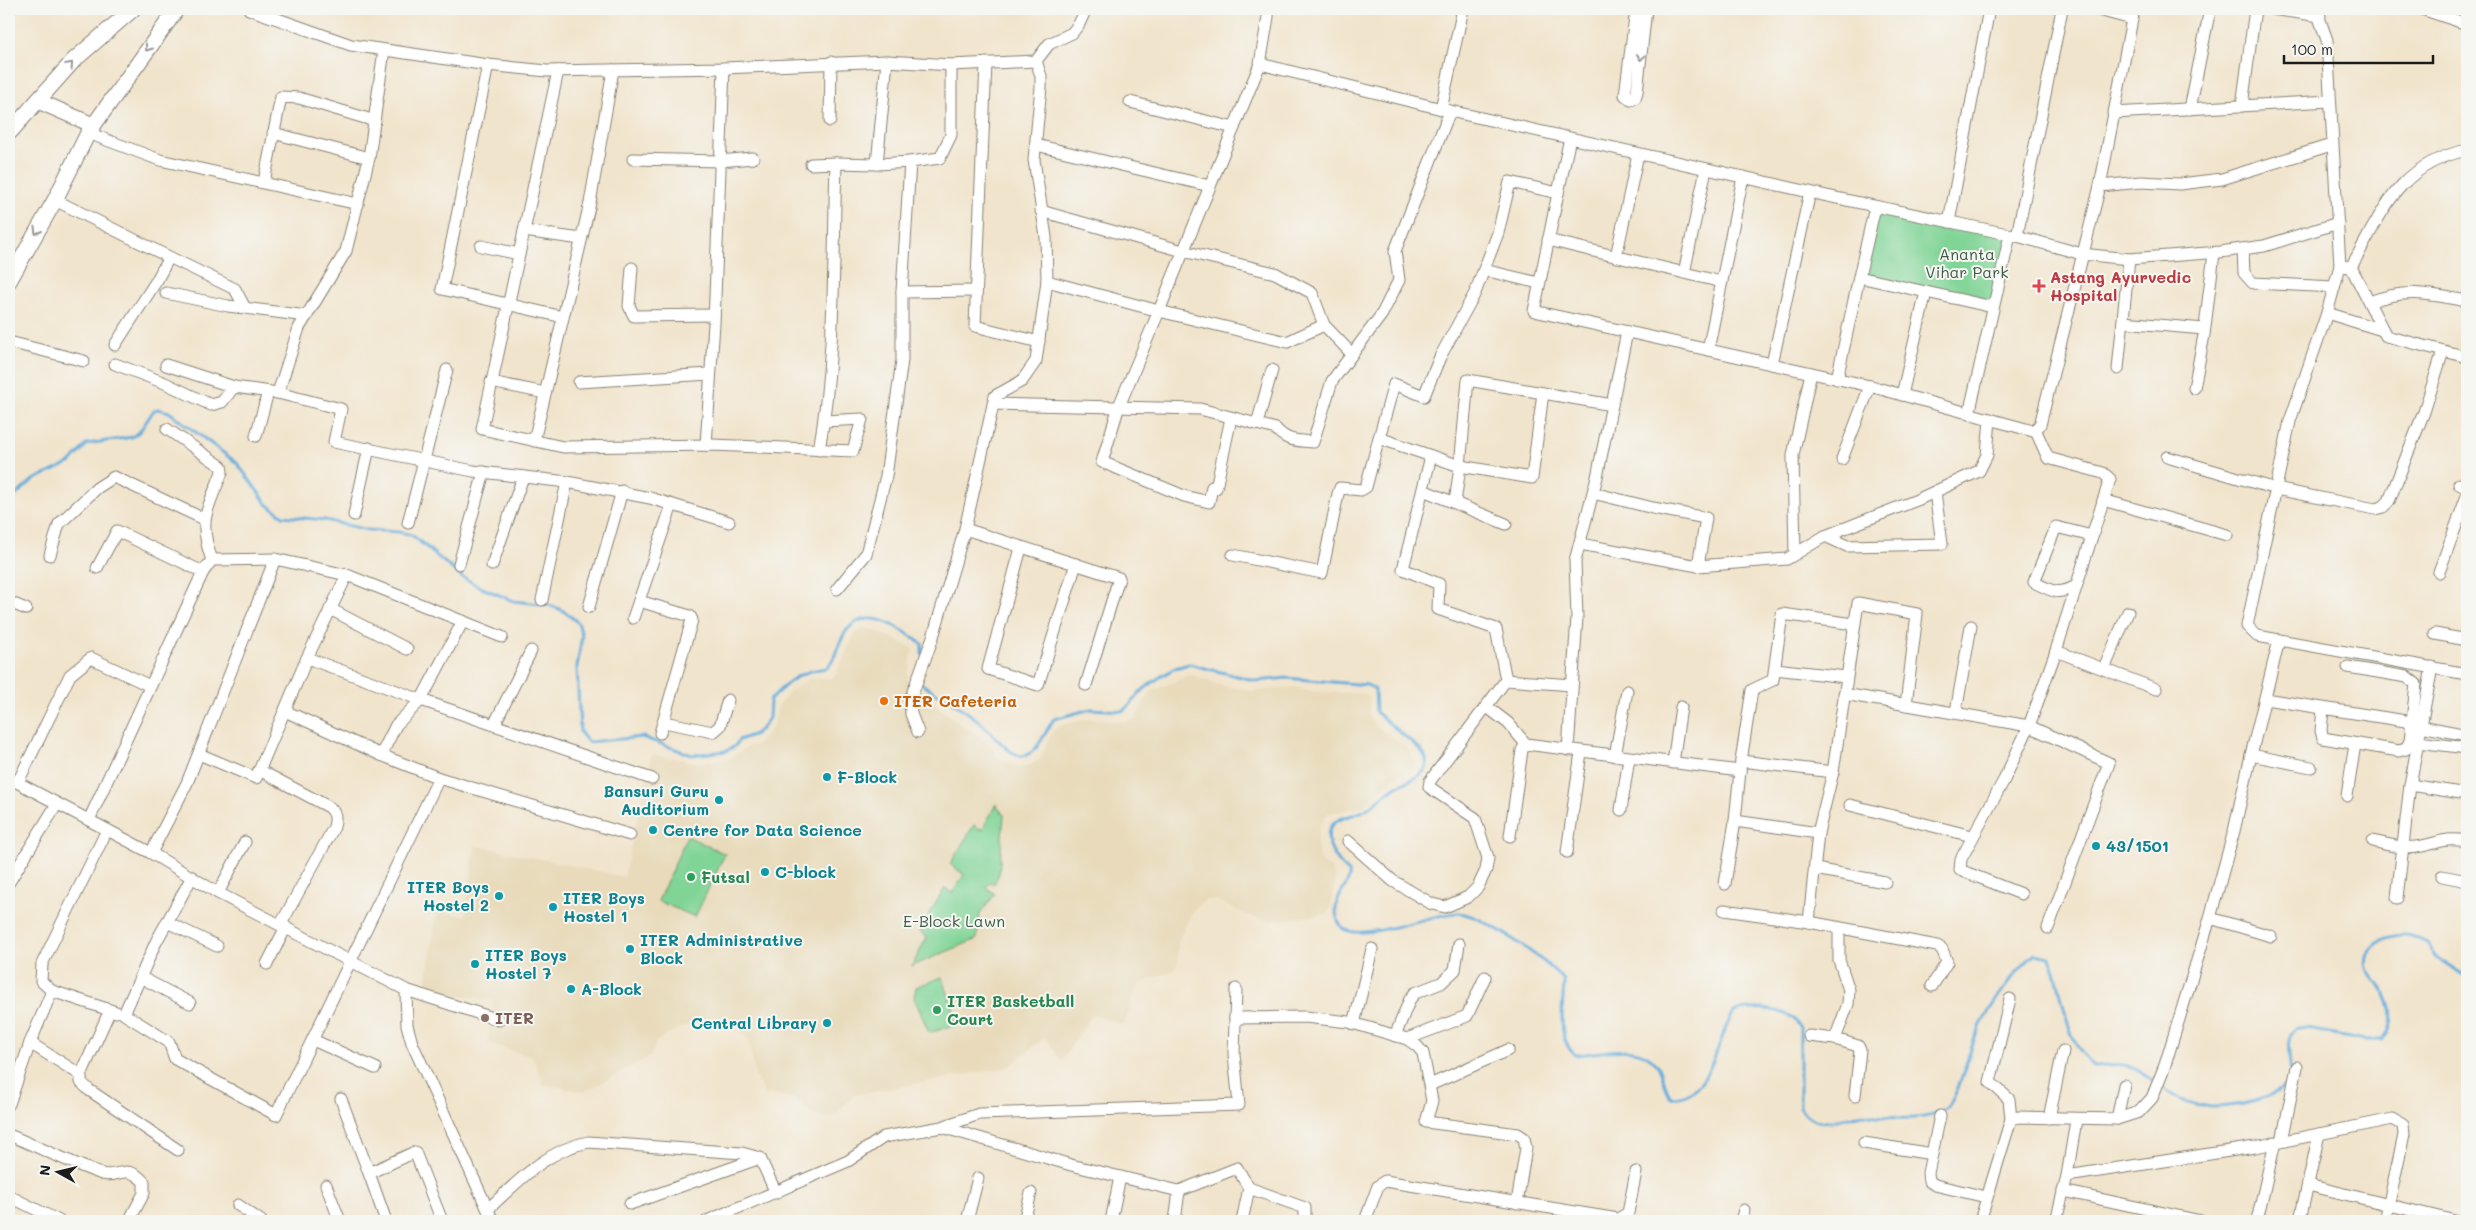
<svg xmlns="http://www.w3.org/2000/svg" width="2476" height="1230" font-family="Mali,sans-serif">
  <rect width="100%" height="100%" fill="#f6f6f2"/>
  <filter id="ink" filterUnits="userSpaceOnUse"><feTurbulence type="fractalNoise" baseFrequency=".02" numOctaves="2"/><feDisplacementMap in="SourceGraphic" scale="10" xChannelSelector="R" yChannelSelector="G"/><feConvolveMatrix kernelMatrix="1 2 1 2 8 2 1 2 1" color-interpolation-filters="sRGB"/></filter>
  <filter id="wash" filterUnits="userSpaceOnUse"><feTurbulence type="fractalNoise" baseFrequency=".0096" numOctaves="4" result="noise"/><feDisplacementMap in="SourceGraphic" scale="20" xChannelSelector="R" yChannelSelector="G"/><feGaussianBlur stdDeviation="1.12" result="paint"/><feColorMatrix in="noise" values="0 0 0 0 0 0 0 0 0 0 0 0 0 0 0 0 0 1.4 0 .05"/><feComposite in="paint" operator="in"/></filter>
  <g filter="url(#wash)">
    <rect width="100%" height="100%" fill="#f1e4cc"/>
    <path fill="#e8daba" d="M863,628L879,632L913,648L907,679L912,687L963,726L973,731L994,750L996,756L1015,766L1022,767L1031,765L1041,758L1051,734L1056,728L1065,724L1090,719L1127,722L1135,718L1151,692L1191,674L1214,684L1253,691L1294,687L1308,691L1366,694L1370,699L1368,715L1376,726L1407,748L1412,755L1415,766L1388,782L1364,806L1327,814L1320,825L1317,842L1319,859L1332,870L1335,878L1331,906L1327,914L1268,921L1244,914L1216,900H1205L1192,912L1178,942V961L1176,969L1137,985L1124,1025L1093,1014L1061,1061L1045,1037L1009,1067L854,1095L837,1113L828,1118L814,1115L795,1099L770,1094L765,1095L755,1075L749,1041L736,1025L720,1018L701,1021L677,1029L657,1041L651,1056L584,1092L543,1084L533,1057L488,1043L493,1000L425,989L437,911L466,916L475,845L624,877L652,755L696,762L728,760L747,747L758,744L773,726L778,706L788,693L808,679L832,678L837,673L855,633Z"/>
    <g fill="#80d496" stroke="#4e7859">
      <path d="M1877,208L2009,235L1993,306L1862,273Z"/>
      <path d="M996,804L1004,815L999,874L994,884L991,882L986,887L995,894L980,914L977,939L912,966L927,937L919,931L945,888L952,893L964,875L950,864L974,825L982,830Z"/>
      <path d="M687,836L725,854L695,917L658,901Z"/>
      <path d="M942,977L959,1024L929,1033L914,997L916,987Z"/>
    </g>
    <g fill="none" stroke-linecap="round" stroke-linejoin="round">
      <g stroke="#66aedd" stroke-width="3">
        <path d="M9,498L15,496L33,480L70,463L87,444L132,437L140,431L154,410L158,409L169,412L237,463L267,504L283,516L325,520L368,530L399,532L412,535L462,577L482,588L514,601L549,605L562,610L574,619L579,625L582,636L577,667L580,732L588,742L642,737L692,755L726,751L735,746L739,740L755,734L762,728L769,718L770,700C789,680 800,671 827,668C837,657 838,641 847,630C868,604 902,629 922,644V654"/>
        <path d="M919,681C930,692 943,696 955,704C963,709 972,716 980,722C989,730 1010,756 1022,756C1038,755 1046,729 1054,719L1091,709L1122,711L1129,706L1139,693L1157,679L1175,668L1189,664L1257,681L1287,678L1367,685L1375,689L1376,712L1421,750C1439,774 1410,779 1394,788C1383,794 1375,805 1363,811C1354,816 1338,817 1332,825C1321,839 1337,863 1349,872C1352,888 1324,900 1342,928C1364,943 1432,913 1458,913C1483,914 1546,961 1564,980C1564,1004 1555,1038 1575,1055C1602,1054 1642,1039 1659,1068C1664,1078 1665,1088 1671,1097C1712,1100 1716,1038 1734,1012C1752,1006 1792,1007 1800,1028V1107C1813,1130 1837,1120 1857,1115C1863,1113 1870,1115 1876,1116C1896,1118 1925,1122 1944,1110C1958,1101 1968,1054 1975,1037C1987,1011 2013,972 2035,954L2050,957C2065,992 2062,1040 2094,1066C2106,1066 2117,1062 2128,1066C2149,1073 2165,1093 2186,1102C2210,1113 2264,1104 2285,1087C2300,1075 2278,1043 2296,1027L2366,1040H2382C2394,1029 2394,1011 2387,997C2381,987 2370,978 2367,968C2362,947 2384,936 2402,935C2410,934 2420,940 2428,943L2434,956L2467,977"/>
      </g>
    </g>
  </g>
  <g filter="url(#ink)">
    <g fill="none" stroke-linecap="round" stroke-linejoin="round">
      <defs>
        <g id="minor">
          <path d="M249,9L351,45L488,65L547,71L724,68L887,61L951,65L1036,61L1049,44L1072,33L1079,24L1086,9"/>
          <path d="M1636,9L1625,95L1631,100L1635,98L1637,92L1646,9"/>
          <path d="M2095,9L2132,19"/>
          <path d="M2272,9L2320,16"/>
          <path d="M2316,9L2327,40L2340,266L2351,267L2386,336L2467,357"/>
          <path d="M2422,9L2467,24"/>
          <path d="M384,50L369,158L346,251L299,328L278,393L341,409L334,442L473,471L567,482L542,600"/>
          <path d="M887,61L877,164L910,162L902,292"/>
          <path d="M986,63L975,326L1039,342"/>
          <path d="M1260,64L1450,111L1827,196L2017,236L2082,254L2129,259L2220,252L2264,246L2338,223"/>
          <path d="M488,65L442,289L563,317"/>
          <path d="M558,71L482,429L563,447L713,445L853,451L862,419L824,421"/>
          <path d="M1130,102L1234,128"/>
          <path d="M2242,106L2255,9"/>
          <path d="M1441,109L1463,9"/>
          <path d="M2190,109L2210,9"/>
          <path d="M2113,113L2330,101"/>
          <path d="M830,121L831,62"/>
          <path d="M88,133L160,160L358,204"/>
          <path d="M273,133L369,158"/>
          <path d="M1036,145L1210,186"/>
          <path d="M633,159L720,161L753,158"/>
          <path d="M910,162L940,158L951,135V65"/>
          <path d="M811,164L836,163"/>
          <path d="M264,182L281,97L299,98L375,121"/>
          <path d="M2100,186L2141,182L2180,184L2222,179L2331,145"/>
          <path d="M1558,193L1534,311L1870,386L2033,431L2040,425L2100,186L2134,9"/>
          <path d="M55,200L169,257L157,280L115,345"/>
          <path d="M1875,207L1859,277L1993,307"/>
          <path d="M1041,211L1183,251L1275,273L1312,293L1324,325"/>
          <path d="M1949,222L1989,9"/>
          <path d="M524,231L581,239"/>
          <path d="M2017,236L2062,9"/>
          <path d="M1548,240L1722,282"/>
          <path d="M481,246L519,254"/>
          <path d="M2243,249L2244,273L2253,283L2334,287"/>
          <path d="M169,257L235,289L245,308"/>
          <path d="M1616,257L1638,154"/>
          <path d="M2340,266L2327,313L2290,421L2247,626L2257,636L2467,674"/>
          <path d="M2351,267C2383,212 2397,165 2467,150"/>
          <path d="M632,268L629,306L634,316L714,315"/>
          <path d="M1484,270L1539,283"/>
          <path d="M1684,273L1706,169"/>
          <path d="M1047,281L1159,311L1260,64L1268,17V11L1264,9"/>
          <path d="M166,293L228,306L307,316"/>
          <path d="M2369,302C2404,289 2425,293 2461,300"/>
          <path d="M2327,313L2382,330"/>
          <path d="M2123,322L2204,329"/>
          <path d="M9,342L84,361"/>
          <path d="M1708,350L1743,177"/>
          <path d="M115,364L165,383L211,405L222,402L234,387"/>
          <path d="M1772,364L1810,192"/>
          <path d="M166,365L234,387L278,393"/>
          <path d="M2118,369L2129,259"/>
          <path d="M1837,379L1859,277"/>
          <path d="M491,382L545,393"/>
          <path d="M579,382L710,374"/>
          <path d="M2194,388L2204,335L2214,253"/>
          <path d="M1902,395L1926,292"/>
          <path d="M993,404L1200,409L1276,429C1286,441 1297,441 1313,442L1332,381L1382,314L1399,280L1395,251L1450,111"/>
          <path d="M1969,414L2010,235"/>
          <path d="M1231,418L1216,488L1212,487L1209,502L1184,496L1102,462L1119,406L1159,311L1287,342L1324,325L1352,354"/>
          <path d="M1257,424L1272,370"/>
          <path d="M167,429L221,466L222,472C208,509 197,519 212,560"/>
          <path d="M256,436L268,392"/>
          <path d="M1379,438L1394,384L1424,396L1440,357L1475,293L1498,233L1510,182L1558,193L1570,138"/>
          <path d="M534,441L590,203L613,70"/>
          <path d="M706,445L714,323L724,68"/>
          <path d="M819,450C836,355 833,258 836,163L877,164"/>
          <path d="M1431,456L1460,466L1468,380L1612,405"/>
          <path d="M2167,457L2276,489L2375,509L2383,507L2389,501L2424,412L2443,351"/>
          <path d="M1842,459L1870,386"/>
          <path d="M567,482L650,498L729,522"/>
          <path d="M2459,484L2467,488"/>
          <path d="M1423,490L1506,524"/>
          <path d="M1593,493L1653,508L1706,518L1698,566"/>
          <path d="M2103,500L2227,535"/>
          <path d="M1455,503L1460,466L1532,478L1543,393"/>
          <path d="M354,515L369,448"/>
          <path d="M408,523L447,370"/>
          <path d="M965,529L1119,578L1086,685"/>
          <path d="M1825,536L1917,500L1979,471L1987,455L1990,419"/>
          <path d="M1580,544L1698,566L1787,559L1825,536L1847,546L1942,544L1935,492"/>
          <path d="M1021,548L988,669L1038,685L1076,564"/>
          <path d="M1795,554L1793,455L1811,373"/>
          <path d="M50,555L59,524L97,488L114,477L204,519"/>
          <path d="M1233,555L1322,573L1338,494L1340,488L1361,490L1366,487L1379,438L1431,456L1403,569L1439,584L1438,609L1496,629L1506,680L1430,781L1429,787L1475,818L1488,858L1486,870L1478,887L1468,897L1445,907L1432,904L1393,881L1348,841"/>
          <path d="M459,564L484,472"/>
          <path d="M492,565L523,477"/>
          <path d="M97,568L117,531L203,572"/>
          <path d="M2439,572L2467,496"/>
          <path d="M347,575L307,658L421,700L652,779"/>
          <path d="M2076,586C2057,596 2052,591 2034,582L2056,527L2092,536"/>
          <path d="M837,589L866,554L886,476L902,360V292L976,291"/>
          <path d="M639,601L690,616L692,620L660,733"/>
          <path d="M9,602L26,609"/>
          <path d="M589,607L622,491"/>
          <path d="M330,609L407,649"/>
          <path d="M633,618L672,505"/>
          <path d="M2435,634L2467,640"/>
          <path d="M2279,640L2251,755L2311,767"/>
          <path d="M2056,651L2156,689"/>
          <path d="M2432,667L2421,726L2467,735"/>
          <path d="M1775,669L1846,677"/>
          <path d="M2104,669L2128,612"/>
          <path d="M1506,680L1572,685"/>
          <path d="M1844,694L2029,726L2109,763L2048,928"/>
          <path d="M2265,699L2412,722"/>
          <path d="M1487,707L1508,723L1526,744"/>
          <path d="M2323,709L2321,731L2323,738L2399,751L2406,749L2410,741L2416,684L2407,677L2348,667"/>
          <path d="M285,711L381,755L396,725L421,700L463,621"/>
          <path d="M1956,712L1971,626"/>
          <path d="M664,722L713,732L720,726L728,700"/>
          <path d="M494,725L531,651"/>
          <path d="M918,732L911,714L910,700L933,637L965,529L995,396L1022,381L1036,361L1047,281L1046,237L1034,160L1041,87V76L1036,61"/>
          <path d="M2410,741L2467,748"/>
          <path d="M1568,750L1577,617L1575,561L1597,477L1627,332"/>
          <path d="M199,754L256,778L307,658"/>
          <path d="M381,755L439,778"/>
          <path d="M1615,756L1627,691"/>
          <path d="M1741,761L1752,690L1773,680L1782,614L1854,624"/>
          <path d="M1673,763L1681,707"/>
          <path d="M259,770L329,807C336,813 336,818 334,827L281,924"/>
          <path d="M1833,772L1858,603L1917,614L1906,705"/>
          <path d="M9,778L151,853L218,893L406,990L407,1025L412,1043L493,1221"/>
          <path d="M18,782L70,675L91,658L150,686"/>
          <path d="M2410,785L2467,794"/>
          <path d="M2347,796L2355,744"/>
          <path d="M1850,805L1972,836"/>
          <path d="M1621,810L1629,758"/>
          <path d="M89,820L203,572L212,560L275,559L347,575L502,637"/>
          <path d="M1735,821L1818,833"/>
          <path d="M1510,836L1522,750L1526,744L1740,771"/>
          <path d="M2373,841C2386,844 2402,849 2416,847C2440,844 2440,837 2467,841"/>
          <path d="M1567,852L1581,752"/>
          <path d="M151,853L187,783L275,559"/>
          <path d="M1815,869L1885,882"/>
          <path d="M2442,876L2467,881"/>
          <path d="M192,877L156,942L124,1014L169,1042L175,1059L276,1115L439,778L630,835"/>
          <path d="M9,882L57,804"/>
          <path d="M1725,884L1735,821L1741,761L1833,772L1818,833L1809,922"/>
          <path d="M218,893L245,842"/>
          <path d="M2021,894L1960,870L1961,859L2004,780L2029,726L2056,651L2110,479L2103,473L2048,458L2035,429"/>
          <path d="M2397,898L2410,785L2421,726"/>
          <path d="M1724,910L1809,922L1937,946L1942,949L1947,962L1932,986"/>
          <path d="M2210,918L2271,936"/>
          <path d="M167,922L217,946"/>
          <path d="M267,964L286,927"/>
          <path d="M140,977L190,1003"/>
          <path d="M406,990L499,1020"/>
          <path d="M52,991L41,981L42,964L107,830"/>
          <path d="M2010,999L1990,1082L2009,1099L2011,1119"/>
          <path d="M110,1010L81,1075V1082L89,1090L178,1150"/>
          <path d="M1235,1018L1305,1017L1349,1022L1407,1039L1417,1046L1423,1053L1432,1101L1426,1122L1518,1134L1524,1138L1526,1148L1517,1203"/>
          <path d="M1354,1024L1372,949"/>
          <path d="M1395,1036L1410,999L1415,993L1441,983L1455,970L1459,944"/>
          <path d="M1809,1036L1835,1039L1858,1046L1860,1050L1855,1096"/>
          <path d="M1407,1039L1467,1016L1485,977"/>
          <path d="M1835,1039L1848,1004L1849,990L1839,960V928"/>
          <path d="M313,1040L375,1068"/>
          <path d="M30,1043L81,1075"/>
          <path d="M1430,1085L1508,1050"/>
          <path d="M341,1099L369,1173"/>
          <path d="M9,1104L30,1043L52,991L116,1012"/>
          <path d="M1940,1116L1928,1173L1929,1181L1935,1185L1986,1197"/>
          <path d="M2049,1118L2063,1051"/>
          <path d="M2117,1119L2124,1085"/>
          <path d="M942,1127L1071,1165L1179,1191L1237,1168L1249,1188L1305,1208V1221"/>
          <path d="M9,1135C39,1147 70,1163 102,1174C118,1179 126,1162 144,1182V1193L129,1221"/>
          <path d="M2282,1141L2297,1067"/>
          <path d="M1864,1143L1932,1154"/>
          <path d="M2067,1176L2255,1147L2393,1119L2403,1125L2404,1135L2385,1221"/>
          <path d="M326,1185L340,1221"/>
          <path d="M2308,1185L2455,1221"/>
          <path d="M2063,1191L2201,1221"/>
          <path d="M9,1196L59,1221"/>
          <path d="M630,1204L760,1158"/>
          <path d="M238,1205L261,1221"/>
          <path d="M488,1209C519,1181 545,1151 588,1142L742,1153L760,1158L776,1193"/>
          <path d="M2301,1215L2319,1134"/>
          <path d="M386,1221L369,1173L415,1152L442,1221"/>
          <path d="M707,1221L848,1161L884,1137L942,1127L979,1114L1239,1105L1234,1054L1236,989"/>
          <path d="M967,1221L978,1178"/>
          <path d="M1024,1221L1031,1193"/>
          <path d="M1111,1221L1120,1177"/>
          <path d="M1175,1221L1179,1191"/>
          <path d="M1242,1221L1249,1188"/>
          <path d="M1365,1221L1378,1186L1385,1181L1618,1219L1628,1213L1636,1172"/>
          <path d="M1741,1221L1744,1210"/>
          <path d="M1980,1221L2011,1119L2018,1117L2117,1119L2139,1112L2152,1098L2165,1065L2210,918L2234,831L2251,755"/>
          <path d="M2056,1221L2067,1176L2076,1120"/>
          <path d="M2257,1221L2275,1142"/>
        </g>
        <g id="major">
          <path d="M38,101L93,125"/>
          <path d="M9,133L74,60L133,9"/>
          <path d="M9,281L55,200L88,133L177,9"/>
        </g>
      </defs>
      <use href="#minor" stroke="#868074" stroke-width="13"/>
      <use href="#major" stroke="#868074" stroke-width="17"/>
      <use href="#minor" stroke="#fff" stroke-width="11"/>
      <use href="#major" stroke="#fff" stroke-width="15"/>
    </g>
    <defs><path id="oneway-chevron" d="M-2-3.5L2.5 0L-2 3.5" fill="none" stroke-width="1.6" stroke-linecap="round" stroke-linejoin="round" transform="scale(1.25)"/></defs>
    <g stroke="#999">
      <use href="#oneway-chevron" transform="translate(148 48) rotate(126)"/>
      <use href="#oneway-chevron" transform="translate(1641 57) rotate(96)"/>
      <use href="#oneway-chevron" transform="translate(70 65) rotate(-48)"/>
      <use href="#oneway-chevron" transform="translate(37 231) rotate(120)"/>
    </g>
  </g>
  <path fill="#e0444e" stroke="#f6f6f2" stroke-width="2" d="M2036.5 278.5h5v5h5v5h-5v5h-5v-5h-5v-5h5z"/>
  <circle fill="#e8710a" stroke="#f6f6f2" stroke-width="2" cx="884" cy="701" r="5"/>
  <g fill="#0f9aa8" stroke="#f6f6f2" stroke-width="2">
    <circle cx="827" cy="777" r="5"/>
    <circle cx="719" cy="800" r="5"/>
    <circle cx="653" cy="830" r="5"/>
    <circle cx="2096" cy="846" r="5"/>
    <circle cx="765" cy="872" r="5"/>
    <circle cx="499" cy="896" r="5"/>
    <circle cx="553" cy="907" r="5"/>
    <circle cx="630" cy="949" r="5"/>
    <circle cx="475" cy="964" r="5"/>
    <circle cx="571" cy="989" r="5"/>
    <circle cx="827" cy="1023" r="5"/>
  </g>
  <g fill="#2e9e5b" stroke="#f6f6f2" stroke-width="2">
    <circle cx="691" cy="877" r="5"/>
    <circle cx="937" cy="1010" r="5"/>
  </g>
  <circle fill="#8d6e63" stroke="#f6f6f2" stroke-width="2" cx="485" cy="1018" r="5"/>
  <g text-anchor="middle" stroke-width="4" stroke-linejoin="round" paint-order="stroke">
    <g font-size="16" fill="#3f5c47" stroke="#f6f6f2">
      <text x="1967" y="260">Ananta<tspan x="1967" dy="18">Vihar Park</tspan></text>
      <text x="954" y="927">E-Block Lawn</text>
    </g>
    <g font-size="16" font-weight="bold" fill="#be3a42" stroke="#f6f6f2" text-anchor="start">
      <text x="2050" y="283">Astang Ayurvedic<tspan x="2050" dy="18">Hospital</tspan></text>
    </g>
    <g font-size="16" font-weight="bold" fill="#c56008" stroke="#f6f6f2" text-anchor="start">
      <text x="894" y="707">ITER Cafeteria</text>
    </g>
    <g font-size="16" font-weight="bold" fill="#0d838f" stroke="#f6f6f2" text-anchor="start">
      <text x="837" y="783">F-Block</text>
      <text x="709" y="797" text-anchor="end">Bansuri Guru<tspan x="709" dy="18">Auditorium</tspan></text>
      <text x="663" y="836">Centre for Data Science</text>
      <text x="2106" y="852">43/1501</text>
      <text x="775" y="878">C-block</text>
      <text x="489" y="893" text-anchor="end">ITER Boys<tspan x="489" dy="18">Hostel 2</tspan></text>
      <text x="563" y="904">ITER Boys<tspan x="563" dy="18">Hostel 1</tspan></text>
      <text x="640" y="946">ITER Administrative<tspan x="640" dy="18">Block</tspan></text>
      <text x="485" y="961">ITER Boys<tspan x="485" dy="18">Hostel 7</tspan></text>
      <text x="581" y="995">A-Block</text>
      <text x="817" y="1029" text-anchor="end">Central Library</text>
    </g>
    <g font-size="16" font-weight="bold" fill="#27864d" stroke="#f6f6f2" text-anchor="start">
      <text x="701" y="883">Futsal</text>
      <text x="947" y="1007">ITER Basketball<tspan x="947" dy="18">Court</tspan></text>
    </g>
    <g font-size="16" font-weight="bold" fill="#785e54" stroke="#f6f6f2" text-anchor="start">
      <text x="495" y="1024">ITER</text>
    </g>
  </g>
  <rect width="2476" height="1230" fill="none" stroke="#f6f6f2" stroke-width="30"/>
  <g transform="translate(58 1172) rotate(278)" stroke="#f6f6f2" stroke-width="4" paint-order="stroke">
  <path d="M0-4L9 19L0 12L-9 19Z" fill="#1c1c1c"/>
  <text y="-8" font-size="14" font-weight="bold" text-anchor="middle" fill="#1c1c1c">N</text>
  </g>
  <path d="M2284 55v8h149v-8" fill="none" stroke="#1c1c1c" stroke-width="2.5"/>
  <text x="2291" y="55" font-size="15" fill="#1c1c1c" stroke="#f6f6f2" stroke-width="4" paint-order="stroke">100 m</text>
</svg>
